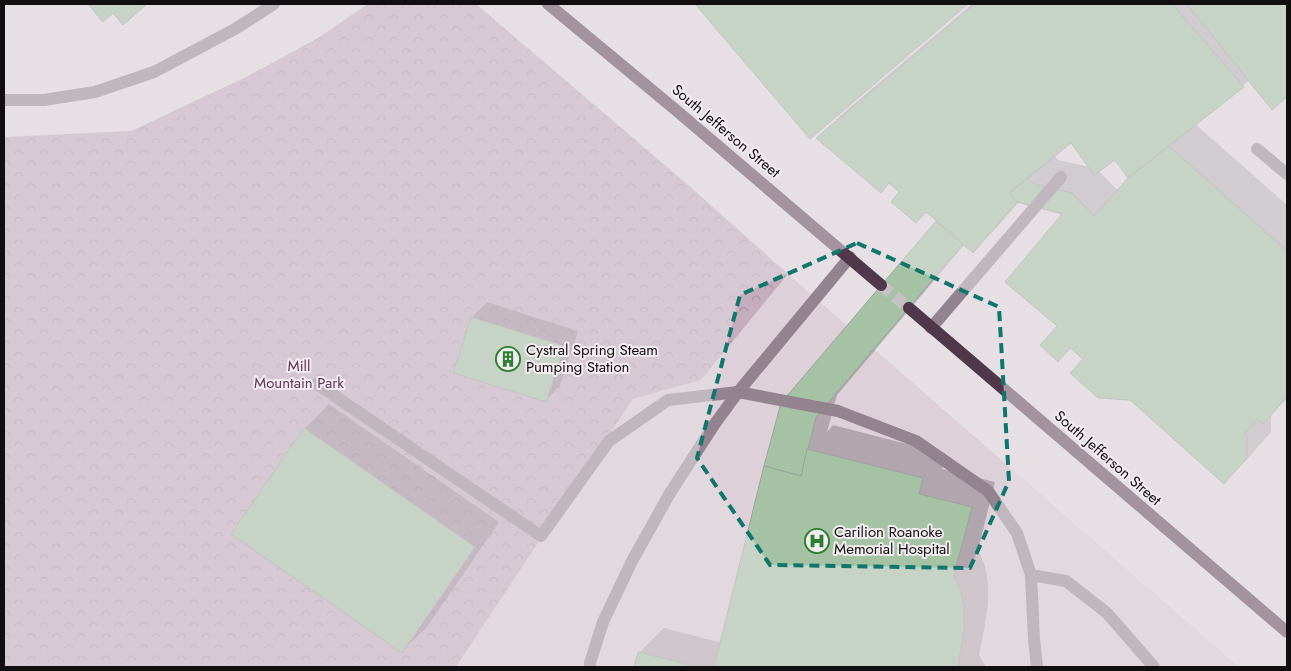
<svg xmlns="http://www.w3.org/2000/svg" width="1291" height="671" font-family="Jost,sans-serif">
  <defs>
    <pattern id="park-crowns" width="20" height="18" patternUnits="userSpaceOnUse" patternTransform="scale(1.25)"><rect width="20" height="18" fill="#c6adbe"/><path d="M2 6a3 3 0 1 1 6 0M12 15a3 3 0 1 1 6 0" fill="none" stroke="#a994a2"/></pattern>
  </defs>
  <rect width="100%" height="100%" fill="#e6e0e4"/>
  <path fill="#ded0d9" d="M788,274L1239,667H456L633,399L701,380Z"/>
  <path fill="url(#park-crowns)" d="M368,4H476L687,184L788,274L701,380L633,399L456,667H4V137L131,131L248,76L318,38Z"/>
  <g fill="#0003" fill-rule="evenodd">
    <path d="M89,4H145L123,23L113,11L104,20Z"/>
    <path d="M697,4H966L810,137Z"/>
    <path d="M972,4H1287V95L1272,108L1249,80L1243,86L1195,124L1287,205V399L1271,415V432L1248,458L1224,483L1085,359L1058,326L1065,213L1020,201L998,226L973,251L965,244L837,395L827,432L833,425L946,454L942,469L995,482L978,550L985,566L988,583V604L984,630L979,655L986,667H635L639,653L664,628L722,643L783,403L937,221L890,182L818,138L842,114ZM1071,141L1090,167L1058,160L1054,155ZM1116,158L1130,178L1118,191L1098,170Z"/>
    <path d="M487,302L578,331L560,386L545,401L455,372L472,317Z"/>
    <path d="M329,404L499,522L427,627L402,651L232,533L305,428Z"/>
  </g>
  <g fill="#a5c3a4" stroke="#9da29d">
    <path d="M88,4H147L123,25L113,13L103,22Z"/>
    <path d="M695,4H968L810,139Z"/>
    <path d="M975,4H1172L1244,87L1128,178L1115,160L1094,175L1071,143L1009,193L1017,202L973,253L926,212L916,223L891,202L899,192L889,183L881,193L816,138Z"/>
    <path d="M1187,4H1287V97L1272,110Z"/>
    <path d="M1169,146L1287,251V397L1263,424L1257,419L1244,435L1247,438V458L1224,484L1130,400L1098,398L1070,373L1083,359L1070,348L1058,362L1040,345L1057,326L1005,282L1062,214L1017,202L1009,193L1028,178L1033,184L1072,193L1094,216L1128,178Z"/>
    <path d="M936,221L963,244L816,417L801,476L764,466L781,403Z"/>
    <path d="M471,317L564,346L546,402L453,373Z"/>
    <path d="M304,428L475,547L402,653L231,534Z"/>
    <path d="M807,449L923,478L919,494L972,507L954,575L961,591L964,609V630L958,667H714L764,466L801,476Z"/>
    <path d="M638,652L699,667H634Z"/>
  </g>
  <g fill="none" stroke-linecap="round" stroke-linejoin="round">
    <path stroke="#c6c0c4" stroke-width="12" stroke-dasharray="12 6" stroke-linecap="butt" d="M881,285L909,308"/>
    <g stroke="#93838e" stroke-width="12">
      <path d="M4,100H44L95,92L154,72L235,29L274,4"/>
      <path d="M1257,149L1287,174"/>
      <path d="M931,328L1061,177"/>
      <path d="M317,384L541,536L609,441L668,400L738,392L838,411L916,441L988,491L1017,533L1031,575L1034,639L1037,667"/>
      <path d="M1031,575L1066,581L1107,613L1154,667"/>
      <path d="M590,667V663L603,622L632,561L670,493L714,425L738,392L850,257"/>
    </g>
    <g stroke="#51374a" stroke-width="12">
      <path d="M548,4L677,111L881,285"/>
      <path d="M909,308L1287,632"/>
    </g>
  </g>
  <path d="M0 0H1291V671H0ZM857,243L999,307L1009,481L970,568L770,565L697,458L740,295Z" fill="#e6e0e4" fill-opacity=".55" fill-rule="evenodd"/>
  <path fill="none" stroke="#0f766e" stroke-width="4" stroke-dasharray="10 6" stroke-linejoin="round" d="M857,243L999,307L1009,481L970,568L770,565L697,458L740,295Z"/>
  <defs>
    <symbol id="building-ring" viewBox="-11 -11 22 22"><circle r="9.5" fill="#f3edf1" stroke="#2a802e" stroke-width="1.5"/><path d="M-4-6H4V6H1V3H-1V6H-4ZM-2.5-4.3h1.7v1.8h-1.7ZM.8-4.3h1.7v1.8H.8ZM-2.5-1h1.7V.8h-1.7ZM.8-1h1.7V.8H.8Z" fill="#2a802e"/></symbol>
    <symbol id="hospital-ring" viewBox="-11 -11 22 22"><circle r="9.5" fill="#f3edf1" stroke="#2a802e" stroke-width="1.5"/><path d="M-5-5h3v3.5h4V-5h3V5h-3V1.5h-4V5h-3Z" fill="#2a802e"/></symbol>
  </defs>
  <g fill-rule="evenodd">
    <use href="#building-ring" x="494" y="345" width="28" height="28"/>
    <use href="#hospital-ring" x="803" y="527" width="28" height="28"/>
  </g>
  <g text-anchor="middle" stroke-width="4" stroke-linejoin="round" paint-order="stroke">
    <g font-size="15" fill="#100e0f" stroke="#f3edf1">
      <text transform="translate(726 131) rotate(40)" y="5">South Jefferson Street</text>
      <text transform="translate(1108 458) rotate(41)" y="5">South Jefferson Street</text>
    </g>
    <g font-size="15" fill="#100e0f" stroke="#f3edf1" text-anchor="start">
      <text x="526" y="355">Cystral Spring Steam<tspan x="526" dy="17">Pumping Station</tspan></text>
      <text x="834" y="537">Carilion Roanoke<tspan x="834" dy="17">Memorial Hospital</tspan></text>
    </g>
    <g font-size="15" fill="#633357" stroke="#f3edf1">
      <text x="299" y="371">Mill<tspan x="299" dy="17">Mountain Park</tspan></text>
    </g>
  </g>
  <rect width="1291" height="671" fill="none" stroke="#100e0f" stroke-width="10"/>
</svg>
